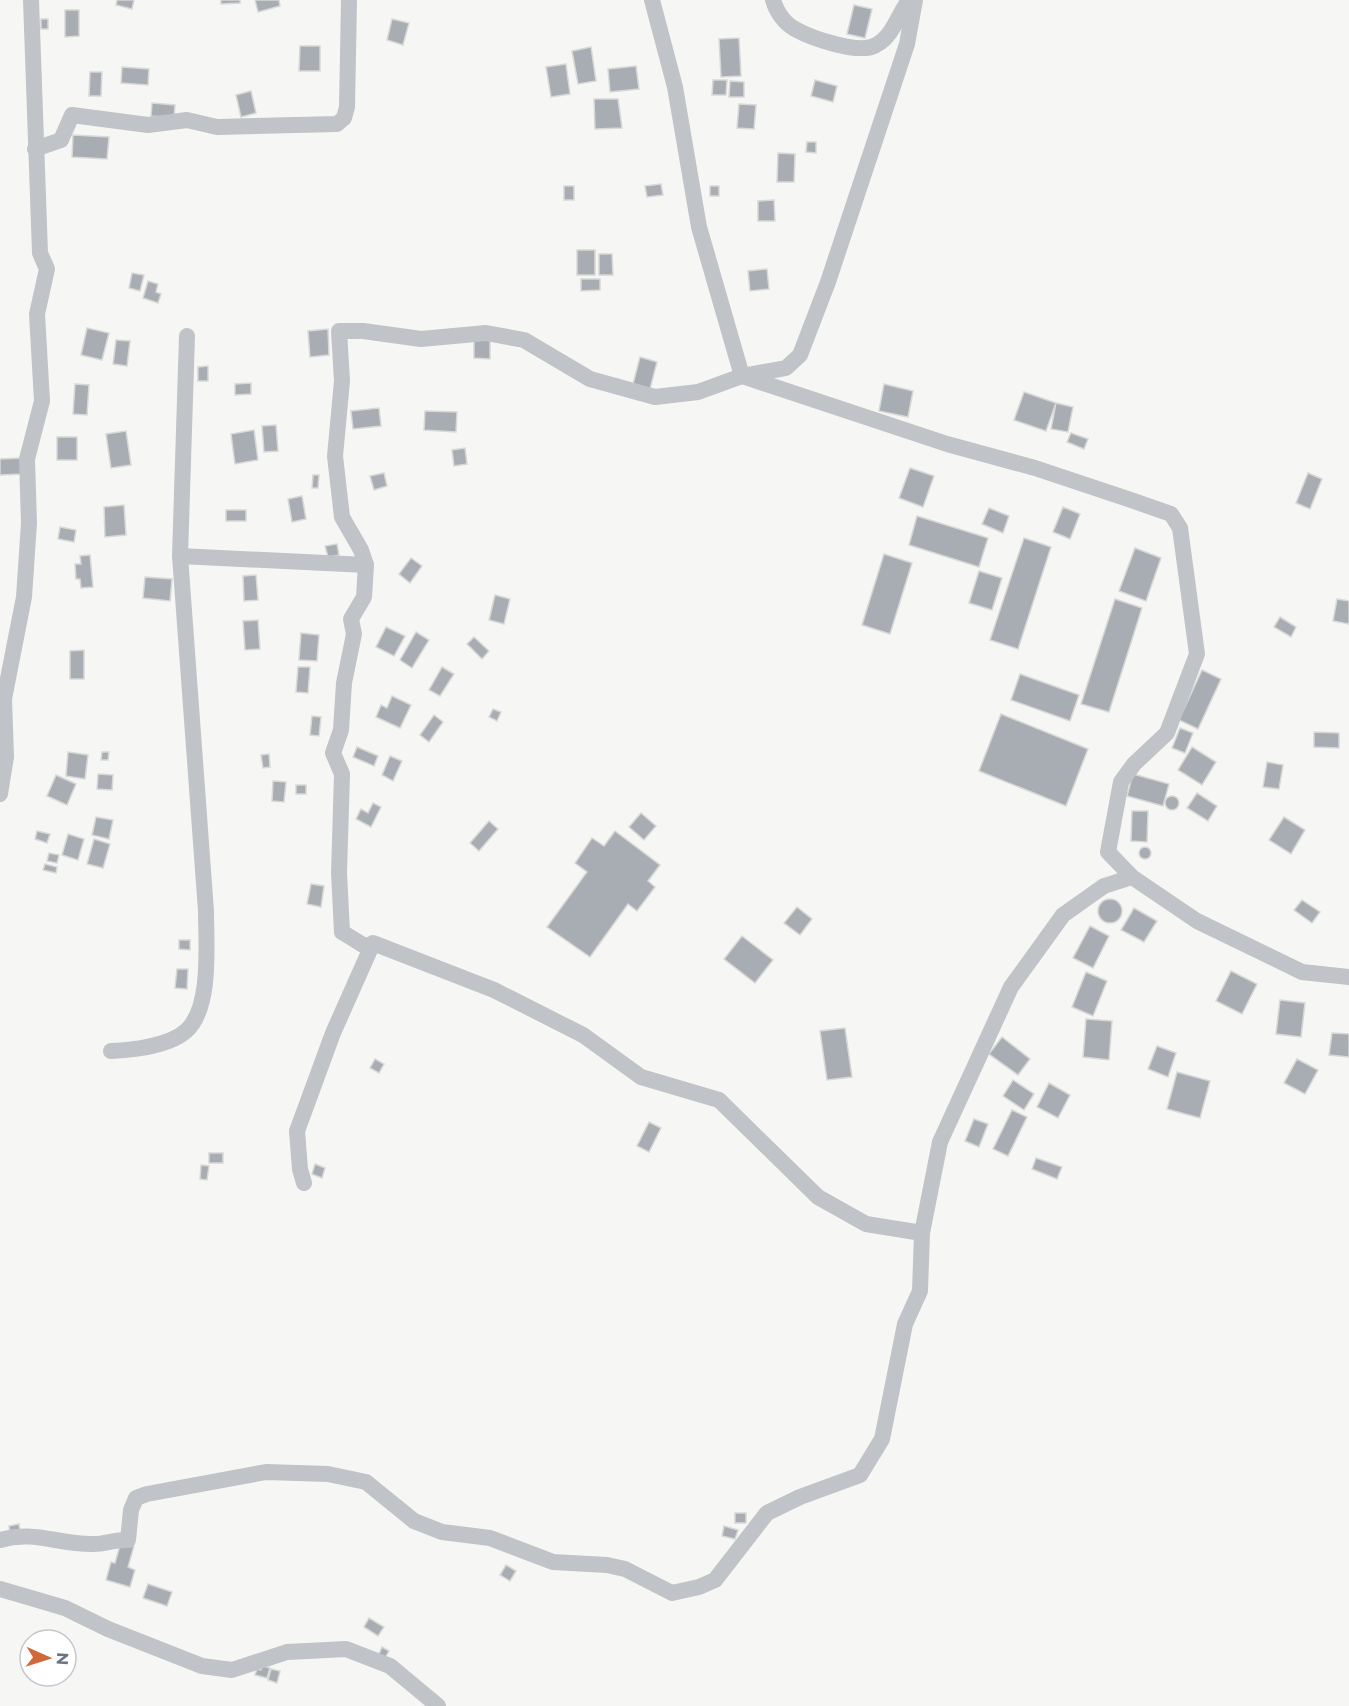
<svg xmlns="http://www.w3.org/2000/svg" width="1349" height="1706" font-family="Montserrat,sans-serif">
  <rect width="100%" height="100%" fill="#f6f7f4"/>
  <g fill="#a7adb3" stroke="#d8d8d6" stroke-width="1.5">
    <path d="M117,0H134L132,9L116,5Z"/>
    <path d="M221,0H240V3L221,4Z"/>
    <path d="M255,0H279L280,6L258,12Z"/>
    <path d="M854,5L872,9L865,38L847,34Z"/>
    <path d="M65,10H79V36L65,37Z"/>
    <rect x="41" y="19" width="7" height="10"/>
    <path d="M392,19L409,23L403,45L387,40Z"/>
    <path d="M739,38L741,76L721,77L719,39Z"/>
    <path d="M300,46H320V71H299Z"/>
    <path d="M591,47L596,81L578,84L572,51Z"/>
    <path d="M566,64L570,94L551,97L546,67Z"/>
    <path d="M636,66L639,89L610,92L608,69Z"/>
    <path d="M122,67L149,69L148,85L121,83Z"/>
    <path d="M90,72H102L101,96H89Z"/>
    <path d="M713,80H727L726,95H712Z"/>
    <path d="M815,80L837,86L833,102L811,96Z"/>
    <path d="M730,81L744,82V97H729Z"/>
    <path d="M251,91L256,113L241,117L236,95Z"/>
    <path d="M594,99H618L622,128L595,129Z"/>
    <path d="M152,103L175,105L174,118L151,116Z"/>
    <path d="M739,104L756,105L754,129L737,128Z"/>
    <path d="M73,135L109,137L107,159L72,157Z"/>
    <path d="M807,142H816V153L806,152Z"/>
    <path d="M778,153L795,154L794,182H777Z"/>
    <path d="M661,184L663,195L647,197L645,186Z"/>
    <rect x="564" y="186" width="10" height="14"/>
    <rect x="710" y="186" width="9" height="10"/>
    <path d="M774,200L775,221H758V201Z"/>
    <rect x="577" y="250" width="18" height="25"/>
    <path d="M599,254H612L613,275H599Z"/>
    <path d="M767,269L769,289L750,291L748,271Z"/>
    <path d="M132,273L144,275L140,291L129,288Z"/>
    <path d="M581,279H600V290L581,291Z"/>
    <path d="M148,281L158,284L156,292L161,294L158,303L143,298Z"/>
    <path d="M87,328L109,333L102,360L81,355Z"/>
    <path d="M328,329L329,355L310,357L308,331Z"/>
    <path d="M474,339H490V359L474,358Z"/>
    <path d="M116,340L130,341L127,366L113,364Z"/>
    <path d="M640,357L657,362L650,389L633,384Z"/>
    <path d="M208,366V381H198V367Z"/>
    <path d="M251,383V394L235,395V384Z"/>
    <path d="M75,384L89,385L87,415L73,414Z"/>
    <path d="M884,384L913,391L908,417L879,411Z"/>
    <path d="M1024,392L1056,403L1046,431L1014,420Z"/>
    <path d="M1056,403L1073,407L1068,432L1051,429Z"/>
    <path d="M379,408L381,426L353,429L351,411Z"/>
    <path d="M425,411L457,412L456,432L424,430Z"/>
    <path d="M276,425L278,451L264,452L262,426Z"/>
    <path d="M254,430L258,460L235,464L231,434Z"/>
    <path d="M126,431L131,465L111,468L106,434Z"/>
    <path d="M1071,433L1088,439L1084,449L1067,442Z"/>
    <rect x="57" y="437" width="20" height="23"/>
    <path d="M465,448L467,464L454,466L452,450Z"/>
    <path d="M21,458L22,474L0,475V459Z"/>
    <path d="M910,468L934,476L923,507L899,498Z"/>
    <path d="M384,473L387,486L374,490L370,476Z"/>
    <path d="M1308,473L1322,479L1310,509L1296,503Z"/>
    <path d="M313,475H319L318,488H312Z"/>
    <path d="M302,496L306,519L292,522L288,499Z"/>
    <path d="M124,505L126,535L105,537L104,507Z"/>
    <path d="M1063,507L1080,514L1070,539L1053,532Z"/>
    <path d="M989,508L1009,516L1003,533L982,524Z"/>
    <rect x="226" y="510" width="20" height="11"/>
    <path d="M917,516L988,538L979,567L909,545Z"/>
    <path d="M60,527L76,530L74,542L58,539Z"/>
    <path d="M1024,538L1051,547L1018,649L990,640Z"/>
    <path d="M337,544L339,555L328,557L325,546Z"/>
    <path d="M1135,548L1161,558L1146,601L1119,591Z"/>
    <path d="M884,554L912,563L890,634L862,625Z"/>
    <path d="M90,555L93,587L81,588L80,579H76L75,564H81L80,556Z"/>
    <path d="M411,558L422,566L410,583L399,574Z"/>
    <path d="M979,571L1002,578L992,610L969,603Z"/>
    <path d="M256,575L258,600L244,601L243,576Z"/>
    <path d="M145,577L172,579L170,601L143,598Z"/>
    <path d="M495,595L510,599L504,624L489,620Z"/>
    <path d="M1115,599L1142,608L1109,712L1081,704Z"/>
    <path d="M1337,599L1349,601V624L1333,621Z"/>
    <path d="M1280,617L1296,627L1291,637L1274,627Z"/>
    <path d="M258,620L260,649L245,650L243,621Z"/>
    <path d="M386,627L405,636L394,656L376,647Z"/>
    <path d="M416,632L429,640L412,668L400,660Z"/>
    <path d="M301,633L319,635L317,661L299,660Z"/>
    <path d="M474,637L489,651L482,659L467,644Z"/>
    <path d="M84,650V679H70V651Z"/>
    <path d="M298,667H310L308,693L296,692Z"/>
    <path d="M442,667L454,674L440,696L429,690Z"/>
    <path d="M1202,670L1221,679L1198,729L1179,720Z"/>
    <path d="M1020,674L1079,695L1070,721L1011,700Z"/>
    <path d="M392,696L411,705L400,728L376,717L381,705L387,708Z"/>
    <path d="M493,709L501,712L497,721L489,717Z"/>
    <path d="M1001,714L1088,749L1066,806L979,771Z"/>
    <path d="M434,715L443,722L429,742L420,735Z"/>
    <path d="M312,716L321,717L319,736L310,735Z"/>
    <path d="M1180,728L1193,733L1185,753L1172,748Z"/>
    <path d="M1314,732L1339,733V748L1314,747Z"/>
    <path d="M357,747L378,756L374,766L353,757Z"/>
    <path d="M1192,747L1216,762L1202,785L1178,770Z"/>
    <path d="M68,752L88,755L85,779L66,776Z"/>
    <path d="M102,752H109L108,760H101Z"/>
    <path d="M269,754L270,767L263,768L261,755Z"/>
    <path d="M390,756L402,761L393,781L382,775Z"/>
    <path d="M1267,762L1283,765L1279,789L1263,787Z"/>
    <path d="M98,774L113,775L112,790L97,789Z"/>
    <path d="M1133,774L1169,784L1163,806L1127,796Z"/>
    <path d="M56,775L76,784L67,805L47,796Z"/>
    <path d="M273,781L286,782L284,802L272,801Z"/>
    <rect x="296" y="785" width="10" height="9"/>
    <path d="M1197,793L1217,806L1208,821L1187,808Z"/>
    <circle cx="1172" cy="803" r="7"/>
    <path d="M373,803L381,807L371,827L356,819L361,809L368,813Z"/>
    <path d="M1132,811H1148L1147,842L1131,841Z"/>
    <path d="M641,813L656,826L644,840L629,827Z"/>
    <path d="M96,817L113,820L109,839L92,835Z"/>
    <path d="M1284,817L1305,830L1291,854L1269,840Z"/>
    <path d="M489,821L498,829L479,851L470,843Z"/>
    <path d="M37,831L50,834L47,843L35,839Z"/>
    <path d="M615,831L660,865L648,881L655,887L637,911L628,904L590,957L547,927L587,872L575,863L592,838L604,846Z"/>
    <path d="M68,834L84,839L78,860L62,855Z"/>
    <path d="M94,839L110,844L103,868L87,864Z"/>
    <circle cx="1145" cy="853" r="6"/>
    <path d="M49,853L59,855L57,863L47,861Z"/>
    <path d="M45,864L57,867L56,873L43,870Z"/>
    <path d="M311,884L324,886L321,907L307,904Z"/>
    <circle cx="1110" cy="911" r="12"/>
    <path d="M1302,900L1320,912L1312,923L1294,910Z"/>
    <path d="M797,907L812,919L800,935L784,923Z"/>
    <path d="M1134,908L1157,921L1144,942L1121,930Z"/>
    <path d="M1090,926L1109,936L1093,968L1073,958Z"/>
    <path d="M742,936L773,960L755,983L724,959Z"/>
    <path d="M179,940H190V950L179,949Z"/>
    <path d="M177,969H188L187,989L175,988Z"/>
    <path d="M1231,971L1257,984L1242,1014L1216,1001Z"/>
    <path d="M1086,972L1107,981L1093,1016L1072,1007Z"/>
    <path d="M1280,1000L1305,1003L1301,1037L1276,1034Z"/>
    <path d="M1086,1019L1112,1021L1109,1060L1083,1057Z"/>
    <path d="M845,1028L852,1077L827,1080L820,1031Z"/>
    <path d="M1332,1033L1349,1034V1057L1329,1055Z"/>
    <path d="M1002,1037L1030,1059L1018,1075L989,1054Z"/>
    <path d="M1157,1046L1176,1053L1168,1077L1148,1069Z"/>
    <path d="M375,1059L384,1064L379,1073L370,1068Z"/>
    <path d="M1297,1059L1318,1070L1305,1094L1284,1083Z"/>
    <path d="M1177,1072L1210,1081L1200,1118L1167,1109Z"/>
    <path d="M1013,1080L1034,1094L1024,1110L1003,1096Z"/>
    <path d="M1049,1083L1070,1095L1058,1118L1037,1107Z"/>
    <path d="M1012,1110L1027,1117L1008,1156L993,1149Z"/>
    <path d="M974,1119L988,1124L979,1147L965,1141Z"/>
    <path d="M649,1122L661,1128L649,1152L637,1146Z"/>
    <rect x="209" y="1153" width="14" height="10"/>
    <path d="M1036,1158L1062,1167L1057,1179L1032,1169Z"/>
    <path d="M315,1164L325,1168L322,1178L312,1174Z"/>
    <path d="M201,1165L209,1166L207,1180L200,1179Z"/>
    <rect x="735" y="1513" width="11" height="10"/>
    <path d="M19,1524L20,1532L10,1534L9,1526Z"/>
    <path d="M724,1526L738,1530L735,1539L722,1536Z"/>
    <path d="M121,1542L134,1546L128,1567L135,1570L130,1587L106,1580L111,1562L115,1563Z"/>
    <path d="M506,1565L516,1571L510,1581L500,1575Z"/>
    <path d="M148,1584L172,1592L167,1606L143,1598Z"/>
    <path d="M369,1618L384,1627L378,1636L364,1627Z"/>
    <path d="M382,1647L389,1651L385,1658L379,1654Z"/>
    <path d="M262,1666L270,1668L267,1678L255,1675L257,1669L261,1670Z"/>
    <path d="M271,1669L280,1671L277,1683L268,1680Z"/>
  </g>
  <g fill="none" stroke-linecap="round" stroke-linejoin="round">
    <g stroke="#c0c3c7" stroke-width="16">
      <path d="M773,0C776,11 784,23 795,29C811,38 859,55 876,45C893,36 898,15 909,0"/>
      <path d="M35,149L61,140L72,115L148,125L187,120L217,127L337,124L344,118L347,107L349,0"/>
      <path d="M180,556L366,565"/>
      <path d="M0,794L6,757L4,699L24,597L29,523L27,459L42,401L37,314L47,269L40,253L31,0"/>
      <path d="M1132,877L1197,921L1302,972L1349,977"/>
      <path d="M372,946L363,945L342,932L339,873L342,774L333,753L341,730L344,683L354,634L351,619L364,597L366,565L361,550L342,517L335,456L342,381L339,331H363L421,339L486,333L524,340L590,379L655,397L698,392L742,376L786,368L800,355L828,282L907,44L915,0"/>
      <path d="M111,1051C132,1050 169,1046 186,1031C212,1008 206,944 206,911L180,556L187,336"/>
      <path d="M304,1183L300,1169L297,1131L333,1033L373,943L494,990L583,1035L641,1077L719,1100L818,1197L866,1224L922,1233"/>
      <path d="M0,1540C33,1530 57,1544 91,1544C104,1545 115,1539 128,1540L131,1510L136,1498L147,1494L266,1472L328,1474L366,1482L414,1521L442,1532L490,1538L553,1562L607,1565L625,1569L672,1593L699,1587L715,1580L767,1513L800,1497L860,1475L882,1439L905,1324L920,1291L922,1233L940,1142L1011,987L1063,915L1104,886L1132,877L1108,852L1121,782L1134,764L1167,733L1197,654L1180,528L1171,514L1131,500L1035,468L947,444L742,376L699,227L675,87L652,0"/>
      <path d="M0,1589L65,1608L108,1629L202,1666L232,1670L287,1652L346,1649L390,1666L438,1706"/>
    </g>
  </g>
  <g transform="translate(48 1658) rotate(93)"><circle r="28" fill="#ffffff" stroke="#c3c8cd" stroke-width="1.5"/>
  <path d="M0-4.5L10 22L0 15L-10 22Z" fill="#d0683a"/>
  <text y="-9" font-size="16" font-weight="bold" text-anchor="middle" fill="#697582">N</text>
  </g>
</svg>
